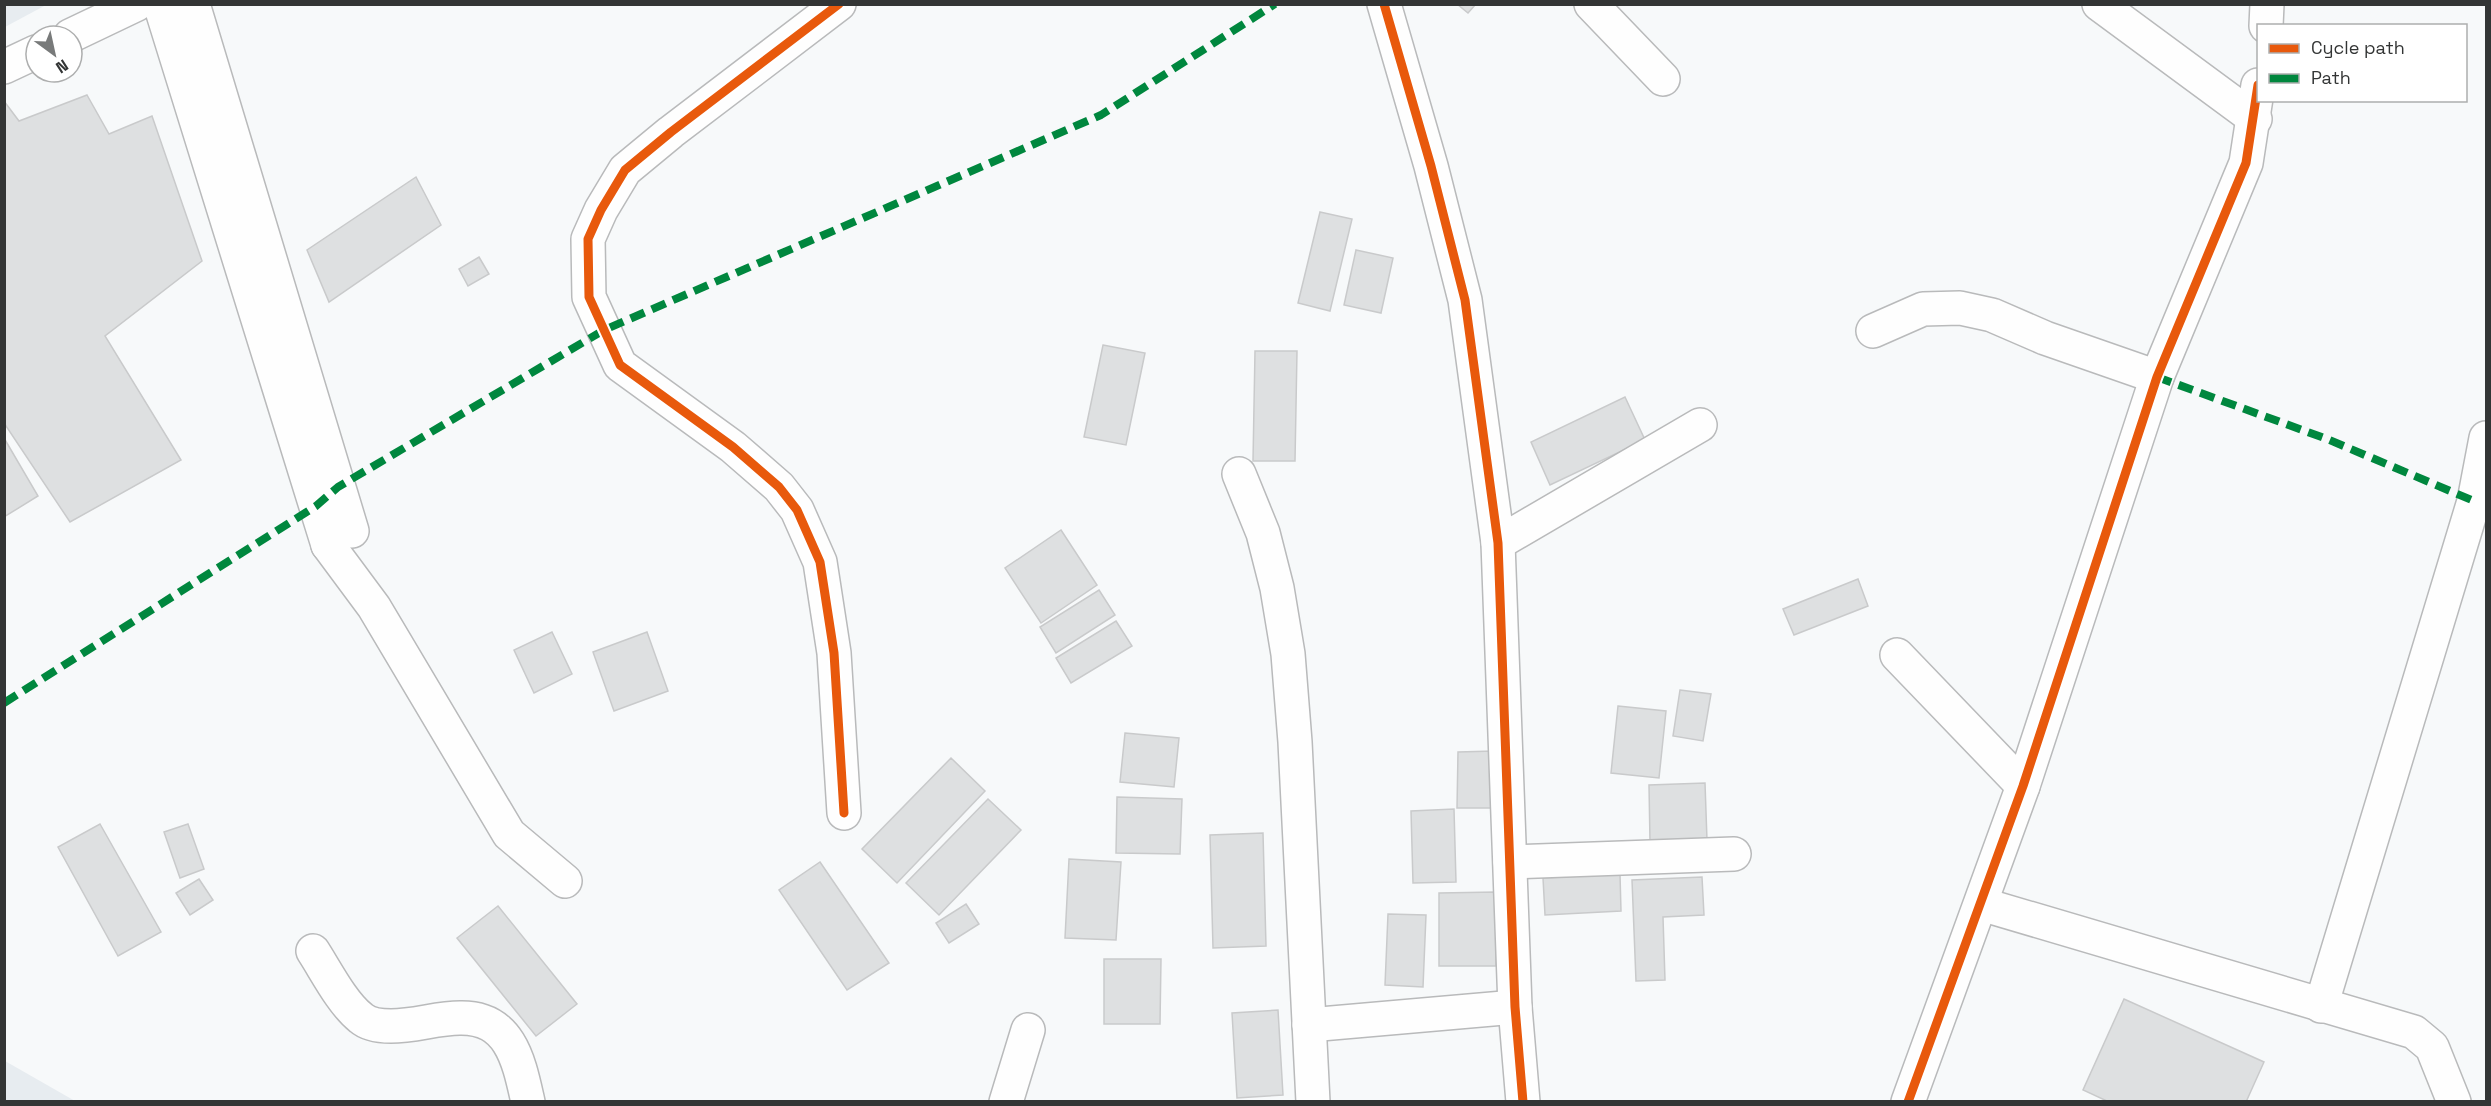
<svg xmlns="http://www.w3.org/2000/svg" width="2491" height="1106" font-family="'Space Grotesk',sans-serif">
  <rect width="100%" height="100%" fill="#f7f9fa"/>
  <g fill="#e7ecf0">
    <path d="M5,4H46V5L5,27Z"/>
    <path d="M4,1061H5L75,1101H5Z"/>
  </g>
  <g fill="#dee0e1" stroke="#c9cacb" stroke-width="1.5">
    <path d="M1457,4H1476L1468,13Z"/>
    <path d="M87,95L109,134L152,116L202,261L105,336L181,460L70,522L4,423V101L19,121Z"/>
    <path d="M416,177L441,225L329,302L307,250Z"/>
    <path d="M1320,212L1352,219L1330,311L1298,303Z"/>
    <path d="M1356,250L1393,258L1381,313L1344,305Z"/>
    <path d="M479,257L489,274L468,286L459,269Z"/>
    <path d="M1103,345L1145,353L1126,445L1084,437Z"/>
    <path d="M1255,351H1297L1295,461H1253Z"/>
    <path d="M1625,397L1645,440L1550,485L1531,442Z"/>
    <path d="M4,438L38,496L4,517Z"/>
    <path d="M1061,530L1097,585L1041,623L1005,568Z"/>
    <path d="M1858,579L1868,606L1794,635L1783,609Z"/>
    <path d="M1099,590L1115,615L1056,653L1040,627Z"/>
    <path d="M1116,621L1132,646L1071,683L1056,658Z"/>
    <path d="M552,632L572,674L534,693L514,650Z"/>
    <path d="M647,632L668,691L614,711L593,652Z"/>
    <path d="M1680,690L1711,694L1703,741L1673,736Z"/>
    <path d="M1618,706L1666,711L1659,778L1611,773Z"/>
    <path d="M1125,733L1179,738L1174,787L1120,782Z"/>
    <path d="M1494,751L1493,808H1457L1458,752Z"/>
    <path d="M951,758L985,791L897,883L862,849Z"/>
    <path d="M1705,783L1707,840L1650,842L1649,785Z"/>
    <path d="M1117,797L1182,799L1180,854L1116,853Z"/>
    <path d="M988,799L1021,830L939,915L906,883Z"/>
    <path d="M1454,809L1456,882L1413,883L1411,811Z"/>
    <path d="M100,824L161,932L118,956L58,847Z"/>
    <path d="M188,824L204,869L180,878L164,832Z"/>
    <path d="M1263,833L1266,946L1213,948L1210,835Z"/>
    <path d="M1069,859L1121,862L1116,940L1065,938Z"/>
    <path d="M820,862L889,963L847,990L779,890Z"/>
    <path d="M1620,874L1621,911L1545,915L1543,878Z"/>
    <path d="M1702,877L1704,915L1663,917L1665,980L1636,981L1632,880Z"/>
    <path d="M199,879L213,900L190,915L176,893Z"/>
    <path d="M1496,892V966H1439V893Z"/>
    <path d="M966,904L979,924L949,943L936,923Z"/>
    <path d="M498,906L577,1004L536,1036L457,938Z"/>
    <path d="M1388,914L1426,915L1423,987L1385,985Z"/>
    <path d="M1104,959H1161L1160,1024H1104Z"/>
    <path d="M2124,999L2264,1062L2246,1102H2109L2083,1090Z"/>
    <path d="M1278,1010L1283,1095L1237,1098L1232,1013Z"/>
  </g>
  <g fill="none" stroke-linecap="round" stroke-linejoin="round">
    <defs>
      <g id="minor">
        <path d="M839,4L671,132L625,170L601,210L588,239L589,297L620,365L733,447L779,487L797,510L820,562L834,653L844,813"/>
        <path d="M1384,4L1431,166L1465,300L1498,543L1515,1007L1523,1102"/>
        <path d="M1591,4L1663,79"/>
        <path d="M2099,4L2255,119"/>
        <path d="M2266,26L2267,4"/>
        <path d="M70,36L137,4"/>
        <path d="M4,67L36,52"/>
        <path d="M1873,331L1923,309L1960,308L1992,315L2045,338L2157,377"/>
        <path d="M1239,474L1263,533L1277,588L1288,654L1295,742L1313,1102"/>
        <path d="M1498,543L1700,425"/>
        <path d="M328,545L374,607L509,834L565,881"/>
        <path d="M1897,655L2023,786"/>
        <path d="M1510,862L1734,854"/>
        <path d="M1981,904L2414,1032L2432,1047L2454,1102"/>
        <path d="M313,951C326,971 342,1003 361,1018C369,1025 381,1026 391,1026C415,1026 437,1018 460,1018C511,1017 519,1062 528,1102"/>
        <path d="M2321,1006L2474,501L2486,438"/>
        <path d="M1309,1025L1515,1007"/>
        <path d="M1006,1102L1028,1030"/>
        <path d="M1908,1102L2023,786L2157,377L2246,163L2258,85"/>
      </g>
      <g id="secondary">
        <path d="M160,4L328,545"/>
        <path d="M193,4L352,531"/>
      </g>
    </defs>
    <use href="#minor" stroke="#b9babb" stroke-width="36"/>
    <use href="#secondary" stroke="#b9babb" stroke-width="36"/>
    <use href="#minor" stroke="#fefefe" stroke-width="33"/>
    <use href="#secondary" stroke="#fefefe" stroke-width="33"/>
    <g stroke="#00873e" stroke-width="8" stroke-dasharray="15 8" stroke-linecap="butt">
      <path d="M2157,377L2327,439L2474,501"/>
      <path d="M4,703L316,506L338,487L604,330L1101,115L1275,4"/>
    </g>
    <defs>
      <g id="cycleway">
        <path d="M839,4L671,132L625,170L601,210L588,239L589,297L620,365L733,447L779,487L797,510L820,562L834,653L844,813"/>
        <path d="M1384,4L1431,166L1465,300L1498,543L1515,1007L1523,1102"/>
        <path d="M1908,1102L2023,786L2157,377L2246,163L2258,85"/>
      </g>
    </defs>
    <use href="#cycleway" stroke="#fff" stroke-width="13"/>
    <use href="#cycleway" stroke="#e8590c" stroke-width="9"/>
  </g>
  <rect width="2491" height="1106" fill="none" stroke="#333535" stroke-width="12"/>
  <rect x="2257" y="24" width="210" height="78" fill="#ffffff" stroke="#adaeae" stroke-width="1.5"/>
  <rect x="2269" y="44" width="30" height="9" fill="#e8590c" stroke="#adaeae" stroke-width="1.5"/>
  <text x="2311" y="54" font-size="18" fill="#333535">Cycle path</text>
  <rect x="2269" y="74" width="30" height="9" fill="#00873e" stroke="#adaeae" stroke-width="1.5"/>
  <text x="2311" y="84" font-size="18" fill="#333535">Path</text>
  <g transform="translate(54 54) rotate(147)"><circle r="28" fill="#ffffff" stroke="#adaeae" stroke-width="1.5"/>
  <path d="M0-4.5L10 22L0 15L-10 22Z" fill="#787a7a"/>
  <text y="-9" font-size="16" font-weight="bold" text-anchor="middle" fill="#333535">N</text>
  </g>
</svg>
